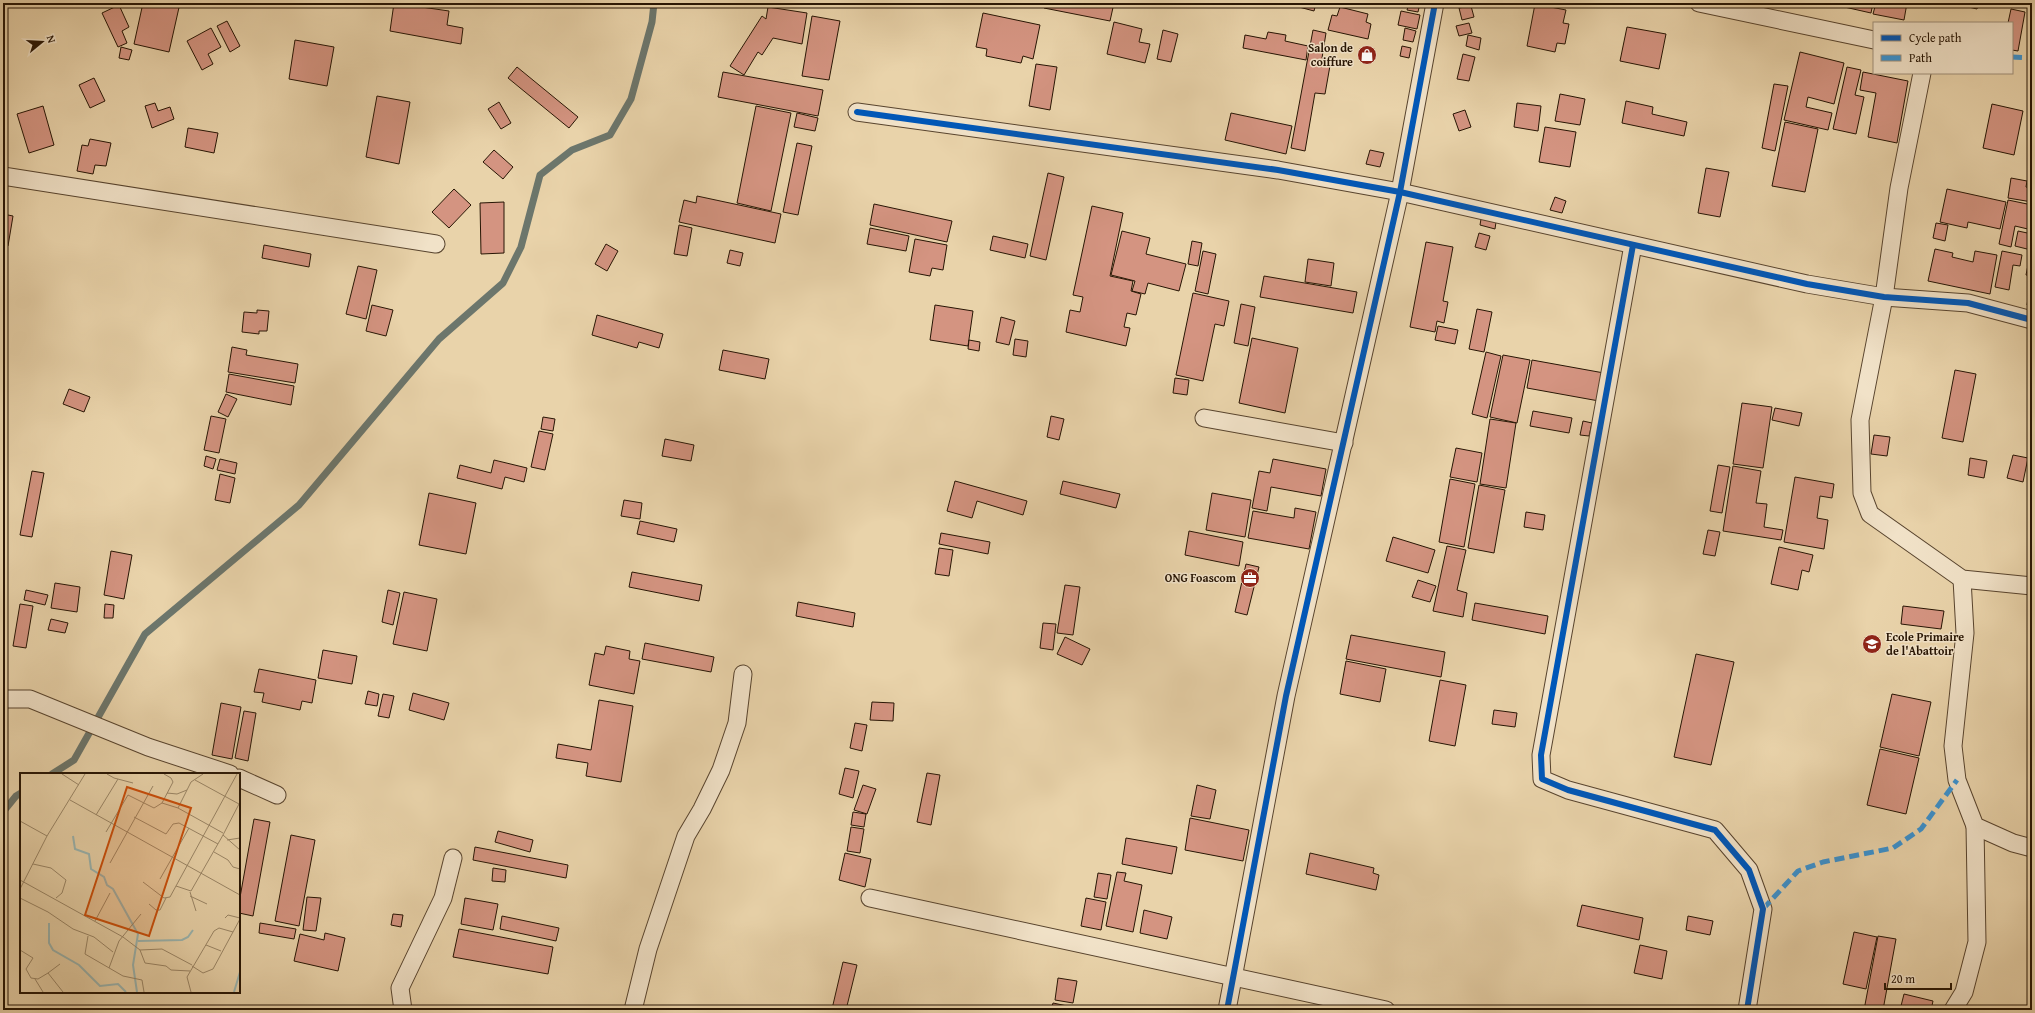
<svg xmlns="http://www.w3.org/2000/svg" width="2035" height="1013" font-family="'Gentium Book Plus',serif">
  <rect width="100%" height="100%" fill="#e9d3aa"/>
  <filter id="stains"><feTurbulence type="fractalNoise" baseFrequency=".005" numOctaves="4"/><feColorMatrix values="0 0 0 0 .2 0 0 0 0 .09 0 0 0 0 .02 0 0 0 .5 -.17"/></filter>
  <radialGradient id="worn" r=".72"><stop offset=".6" stop-color="#630" stop-opacity="0"/><stop offset="1" stop-color="#630" stop-opacity=".3"/></radialGradient>
  <g fill="none" stroke-linecap="round" stroke-linejoin="round">
    <g stroke="#6c766c" stroke-width="7">
      <path d="M52,774L74,760L145,634L299,505L439,339L503,283L521,247L540,175L572,150L610,135L631,99L652,22L654,3"/>
      <path d="M3,812L16,796L21,793"/>
    </g>
  </g>
  <g fill="#d49481" stroke="#271504">
    <path d="M143,3H180L169,52L134,44Z"/>
    <path d="M394,3L449,11L447,25L463,28L461,44L390,31Z"/>
    <path d="M1045,3H1114L1110,21L1044,8Z"/>
    <path d="M1300,3H1316L1314,11L1299,7Z"/>
    <path d="M1409,3H1420L1418,12L1407,10Z"/>
    <path d="M1820,3H1838V6Z"/>
    <path d="M1841,3H1873L1871,13L1840,6Z"/>
    <path d="M1876,3H1907L1904,20L1873,14Z"/>
    <path d="M1952,3H1979L1977,9Z"/>
    <path d="M1535,4L1566,10L1563,23L1569,24L1565,44L1557,43L1555,52L1527,46Z"/>
    <path d="M119,5L129,27L122,31L127,43L118,47L102,13Z"/>
    <path d="M1471,6L1474,17L1462,20L1459,8Z"/>
    <path d="M768,7L807,13L802,44L773,38L762,55L758,52L744,75L730,66L762,16L766,19Z"/>
    <path d="M1340,7L1368,14L1366,22L1371,24L1368,39L1328,30L1332,15L1337,16Z"/>
    <path d="M2011,9L2025,12L2018,51L2012,50V23H2008Z"/>
    <path d="M1401,11L1420,15L1417,29L1398,25Z"/>
    <path d="M983,13L1040,25L1033,59L1023,56L1021,63L986,56L987,49L976,47Z"/>
    <path d="M812,16L840,21L829,80L802,76Z"/>
    <path d="M227,21L240,46L230,52L217,26Z"/>
    <path d="M1114,22L1142,29L1139,42L1150,44L1145,63L1107,54Z"/>
    <path d="M1469,23L1472,33L1459,36L1456,26Z"/>
    <path d="M1627,27L1666,34L1659,69L1620,61Z"/>
    <path d="M211,28L221,47L208,54L213,64L202,70L187,41Z"/>
    <path d="M1405,28L1416,31L1413,42L1403,40Z"/>
    <path d="M1163,30L1178,34L1171,62L1157,59Z"/>
    <path d="M1313,30L1326,33L1322,58L1331,60L1325,94L1315,93L1305,151L1291,148Z"/>
    <path d="M1268,32L1286,35L1285,41L1308,46L1306,60L1243,48L1245,35L1266,39Z"/>
    <path d="M1468,35L1481,38L1479,50L1466,46Z"/>
    <path d="M295,40L334,47L327,86L289,79Z"/>
    <path d="M1402,46L1411,48L1409,58L1400,56Z"/>
    <path d="M121,47L132,50L129,60L119,58Z"/>
    <path d="M1800,52L1844,63L1834,104L1808,97L1806,107L1832,113L1828,130L1784,120Z"/>
    <path d="M1463,54L1475,57L1469,81L1457,79Z"/>
    <path d="M1036,64L1057,67L1050,110L1029,106Z"/>
    <path d="M517,67L578,117L569,128L508,78Z"/>
    <path d="M1847,67L1861,70L1855,95L1864,97L1856,134L1833,129Z"/>
    <path d="M723,72L823,90L818,116L718,97Z"/>
    <path d="M1863,72L1908,81L1897,143L1868,137L1876,93L1860,90Z"/>
    <path d="M94,78L105,101L90,108L79,85Z"/>
    <path d="M1774,84L1788,86L1775,151L1762,148Z"/>
    <path d="M1560,94L1585,99L1580,125L1555,121Z"/>
    <path d="M377,96L410,102L399,164L366,157Z"/>
    <path d="M1626,101L1653,107L1652,114L1687,122L1684,136L1622,123Z"/>
    <path d="M499,102L511,123L501,129L488,109Z"/>
    <path d="M155,103L158,111L170,107L174,119L152,128L145,106Z"/>
    <path d="M1517,103L1541,106L1538,131L1514,127Z"/>
    <path d="M1992,104L2023,111L2014,155L1983,148Z"/>
    <path d="M43,106L54,145L29,153L17,114Z"/>
    <path d="M756,106L791,113L771,211L737,203Z"/>
    <path d="M1465,110L1471,127L1459,131L1453,114Z"/>
    <path d="M797,113L818,118L815,131L794,127Z"/>
    <path d="M1231,113L1292,126L1286,154L1225,140Z"/>
    <path d="M1785,122L1818,129L1805,192L1772,186Z"/>
    <path d="M1545,127L1576,132L1570,167L1539,162Z"/>
    <path d="M188,128L218,133L214,153L185,147Z"/>
    <path d="M90,139L111,143L106,166L95,165L93,174L77,171L82,145L88,146Z"/>
    <path d="M797,143L812,146L798,215L783,212Z"/>
    <path d="M494,150L513,167L503,179L483,162Z"/>
    <path d="M1370,150L1384,153L1380,167L1366,164Z"/>
    <path d="M1706,168L1729,172L1720,217L1698,213Z"/>
    <path d="M1048,173L1064,177L1046,260L1030,256Z"/>
    <path d="M2011,178L2027,181L2026,187L2032,189V202L2008,198Z"/>
    <path d="M454,189L471,205L449,228L432,212Z"/>
    <path d="M1947,189L2006,202L2000,229L1968,222L1967,228L1940,222Z"/>
    <path d="M697,196L781,214L775,243L679,222L684,200L696,203Z"/>
    <path d="M1555,197L1566,201L1562,213L1550,210Z"/>
    <path d="M2008,200L2032,205V230L2015,226L2011,247L1999,244Z"/>
    <path d="M504,202V253L481,254L480,203Z"/>
    <path d="M874,204L952,221L947,242L870,225Z"/>
    <path d="M1092,206L1123,213L1110,276L1133,281L1131,291L1141,294L1136,315L1127,313L1124,327L1130,328L1126,346L1066,332L1070,310L1080,312L1083,297L1073,295Z"/>
    <path d="M3,214L13,216L8,246L3,245Z"/>
    <path d="M1481,219L1496,222L1495,229L1480,225Z"/>
    <path d="M1936,223L1948,225L1945,241L1933,238Z"/>
    <path d="M679,225L692,228L687,256L674,254Z"/>
    <path d="M870,228L909,236L906,251L867,244Z"/>
    <path d="M1122,231L1150,238L1146,254L1186,264L1179,291L1148,283L1145,294L1132,291L1135,281L1111,275Z"/>
    <path d="M2018,231L2032,234V276L2026,275L2031,250L2015,246Z"/>
    <path d="M1479,233L1490,236L1486,250L1475,247Z"/>
    <path d="M993,236L1028,244L1025,258L990,250Z"/>
    <path d="M915,239L947,245L943,270L932,268L930,276L909,272Z"/>
    <path d="M1192,241L1202,243L1198,266L1188,264Z"/>
    <path d="M1426,242L1453,247L1443,301L1448,302L1444,323L1437,321L1435,332L1410,327Z"/>
    <path d="M606,244L618,251L607,271L595,264Z"/>
    <path d="M264,245L311,254L309,267L262,258Z"/>
    <path d="M1935,249L1953,253L1952,257L1973,262L1975,251L1997,255L1990,294L1928,281Z"/>
    <path d="M730,250L743,253L740,266L727,263Z"/>
    <path d="M1203,251L1216,254L1208,294L1195,291Z"/>
    <path d="M2002,251L2022,255L2020,266L2013,265L2009,290L1995,287Z"/>
    <path d="M1308,259L1334,263L1331,286L1305,282Z"/>
    <path d="M358,266L377,270L366,319L346,314Z"/>
    <path d="M1264,276L1357,292L1353,313L1260,297Z"/>
    <path d="M2031,280H2032V306L2027,305Z"/>
    <path d="M1193,293L1229,301L1224,326L1215,324L1203,381L1176,375Z"/>
    <path d="M1241,304L1255,307L1248,346L1234,343Z"/>
    <path d="M372,305L393,310L386,336L366,331Z"/>
    <path d="M935,305L973,311L968,346L930,340Z"/>
    <path d="M1477,309L1492,312L1484,352L1469,349Z"/>
    <path d="M257,310L269,311L267,331H259V334L242,332L244,312L257,313Z"/>
    <path d="M597,315L663,334L659,348L639,342L637,348L592,335Z"/>
    <path d="M1001,317L1015,321L1009,345L996,342Z"/>
    <path d="M1438,326L1458,330L1455,344L1435,340Z"/>
    <path d="M1252,338L1298,348L1285,413L1239,403Z"/>
    <path d="M1015,339L1028,341L1026,357L1013,355Z"/>
    <path d="M969,340L980,342L979,351L968,349Z"/>
    <path d="M232,347L247,350L246,355L298,364L295,383L228,372Z"/>
    <path d="M723,350L769,359L765,379L719,370Z"/>
    <path d="M1486,352L1501,356L1487,418L1472,414Z"/>
    <path d="M1503,355L1530,360L1517,423L1490,417Z"/>
    <path d="M1532,360L1604,373L1599,401L1527,388Z"/>
    <path d="M1955,370L1976,374L1963,442L1942,438Z"/>
    <path d="M229,374L294,386L291,405L226,392Z"/>
    <path d="M1175,378L1189,380L1187,395L1173,393Z"/>
    <path d="M69,389L90,397L84,412L63,404Z"/>
    <path d="M226,394L237,399L228,417L218,412Z"/>
    <path d="M1742,403L1772,407L1763,468L1733,464Z"/>
    <path d="M1775,408L1802,413L1799,426L1772,420Z"/>
    <path d="M1533,411L1572,418L1569,433L1530,426Z"/>
    <path d="M211,416L226,419L219,453L204,450Z"/>
    <path d="M1051,416L1064,419L1059,440L1047,437Z"/>
    <path d="M543,417L555,419L553,431L541,429Z"/>
    <path d="M1490,419L1516,423L1506,488L1480,484Z"/>
    <path d="M1583,421L1592,423L1589,436L1580,435Z"/>
    <path d="M539,431L553,434L545,470L531,467Z"/>
    <path d="M1874,435L1890,437L1887,456L1871,454Z"/>
    <path d="M665,439L694,445L691,461L662,456Z"/>
    <path d="M1456,448L1482,453L1477,482L1450,477Z"/>
    <path d="M2013,455L2028,458L2023,482L2007,478Z"/>
    <path d="M206,456L216,459L213,469L204,466Z"/>
    <path d="M1970,458L1987,461L1984,478L1968,475Z"/>
    <path d="M220,459L237,463L235,474L217,470Z"/>
    <path d="M1273,459L1326,469L1321,496L1271,487L1267,511L1252,508L1259,471L1270,473Z"/>
    <path d="M494,460L527,468L524,482L505,477L502,489L457,478L460,465L491,473Z"/>
    <path d="M1718,465L1730,467L1722,513L1710,511Z"/>
    <path d="M1733,466L1761,471L1756,503L1767,504L1764,527L1783,530L1781,540L1723,531Z"/>
    <path d="M32,471L44,473L32,537L20,535Z"/>
    <path d="M220,474L235,478L230,503L215,500Z"/>
    <path d="M1795,477L1834,484L1832,498L1820,496L1817,518L1828,520L1824,549L1784,542Z"/>
    <path d="M1450,479L1475,484L1464,547L1439,542Z"/>
    <path d="M955,481L1027,501L1023,515L977,501L972,518L947,511Z"/>
    <path d="M1063,481L1120,494L1116,508L1060,494Z"/>
    <path d="M1479,485L1505,490L1494,553L1468,548Z"/>
    <path d="M429,493L476,503L466,554L419,545Z"/>
    <path d="M1212,493L1251,500L1245,537L1206,530Z"/>
    <path d="M624,500L642,503L640,519L621,516Z"/>
    <path d="M1295,508L1316,512L1309,549L1248,538L1253,511L1294,518Z"/>
    <path d="M1526,512L1545,515L1543,530L1524,527Z"/>
    <path d="M640,521L677,529L674,542L637,534Z"/>
    <path d="M1708,530L1720,532L1715,556L1703,554Z"/>
    <path d="M1189,531L1243,542L1239,566L1185,555Z"/>
    <path d="M941,533L990,542L988,554L939,544Z"/>
    <path d="M1393,537L1435,550L1428,573L1386,561Z"/>
    <path d="M1447,546L1466,550L1457,590L1467,593L1463,617L1433,611Z"/>
    <path d="M1779,547L1813,555L1809,572L1802,570L1798,590L1771,584Z"/>
    <path d="M939,548L953,550L949,576L935,574Z"/>
    <path d="M111,551L132,555L124,599L104,595Z"/>
    <path d="M1246,564L1259,567L1247,615L1235,612Z"/>
    <path d="M632,572L702,585L699,601L629,587Z"/>
    <path d="M1418,580L1436,586L1430,602L1412,597Z"/>
    <path d="M55,583L80,587L77,612L51,608Z"/>
    <path d="M1065,585L1080,587L1073,635L1057,633Z"/>
    <path d="M26,590L48,595L45,605L24,600Z"/>
    <path d="M388,590L400,593L393,625L382,622Z"/>
    <path d="M404,592L437,599L427,651L393,644Z"/>
    <path d="M798,602L855,613L853,627L796,616Z"/>
    <path d="M1475,603L1548,616L1545,634L1472,620Z"/>
    <path d="M20,604L33,606L26,648L13,646Z"/>
    <path d="M105,604L114,605L113,618H104Z"/>
    <path d="M1903,606L1944,611L1941,629L1901,624Z"/>
    <path d="M51,619L68,623L65,633L48,630Z"/>
    <path d="M1043,623L1056,624L1053,650L1040,648Z"/>
    <path d="M1351,635L1445,652L1441,677L1346,659Z"/>
    <path d="M1065,637L1090,649L1082,665L1057,654Z"/>
    <path d="M645,643L714,657L711,672L642,659Z"/>
    <path d="M606,646L630,651L629,659L640,661L634,694L589,685L595,653L604,655Z"/>
    <path d="M323,650L357,656L352,684L318,678Z"/>
    <path d="M1696,654L1734,662L1711,765L1674,757Z"/>
    <path d="M1346,661L1386,669L1380,702L1340,694Z"/>
    <path d="M259,669L316,680L312,703L302,701L300,710L262,702L264,693L254,692Z"/>
    <path d="M1440,680L1466,685L1455,746L1429,741Z"/>
    <path d="M368,691L379,694L377,706L365,704Z"/>
    <path d="M413,693L449,703L444,720L409,710Z"/>
    <path d="M383,694L394,696L389,718L378,716Z"/>
    <path d="M1892,694L1931,702L1919,756L1880,747Z"/>
    <path d="M599,700L633,706L621,782L586,776L588,763L556,758L558,744L591,750Z"/>
    <path d="M872,702L894,703L893,721L870,720Z"/>
    <path d="M221,703L241,707L232,759L212,755Z"/>
    <path d="M1494,710L1517,713L1515,727L1492,724Z"/>
    <path d="M244,711L256,713L248,761L235,758Z"/>
    <path d="M855,723L867,725L862,751L850,748Z"/>
    <path d="M1880,749L1919,758L1906,814L1867,805Z"/>
    <path d="M845,768L859,771L853,798L839,794Z"/>
    <path d="M927,773L940,775L931,825L917,822Z"/>
    <path d="M863,785L876,789L867,814L854,810Z"/>
    <path d="M1197,785L1216,790L1210,819L1191,816Z"/>
    <path d="M853,812L866,814L864,827L851,825Z"/>
    <path d="M1190,818L1249,830L1243,861L1185,850Z"/>
    <path d="M254,819L270,822L253,916L239,913V903Z"/>
    <path d="M851,827L864,829L860,853L847,851Z"/>
    <path d="M498,831L533,840L530,852L495,842Z"/>
    <path d="M291,835L315,840L299,926L275,921Z"/>
    <path d="M1126,838L1177,847L1172,874L1122,864Z"/>
    <path d="M475,847L568,865L566,878L473,860Z"/>
    <path d="M845,853L871,859L865,887L839,880Z"/>
    <path d="M1310,853L1374,868L1373,873L1379,875L1376,890L1306,874Z"/>
    <path d="M493,868L506,870L505,882L492,881Z"/>
    <path d="M1117,872L1126,873L1124,881L1142,885L1133,932L1106,926Z"/>
    <path d="M1098,873L1111,875L1107,899L1094,897Z"/>
    <path d="M307,897L321,898L316,931L303,930Z"/>
    <path d="M465,898L498,904L493,930L461,924Z"/>
    <path d="M1086,898L1106,902L1101,930L1081,926Z"/>
    <path d="M1582,905L1643,918L1639,940L1577,926Z"/>
    <path d="M1144,910L1172,917L1167,939L1140,933Z"/>
    <path d="M393,914L403,915L401,927L391,925Z"/>
    <path d="M502,916L559,928L556,941L500,929Z"/>
    <path d="M1688,916L1713,921L1710,935L1686,930Z"/>
    <path d="M260,923L296,929L294,939L259,933Z"/>
    <path d="M459,929L553,947L548,974L453,957Z"/>
    <path d="M1854,932L1877,937L1866,989L1843,984Z"/>
    <path d="M325,933L345,938L338,971L294,961L300,934L324,940Z"/>
    <path d="M1878,936L1896,939L1883,1010H1864Z"/>
    <path d="M1640,945L1667,951L1662,979L1634,973Z"/>
    <path d="M843,962L857,965L846,1010H836L832,1009Z"/>
    <path d="M1058,978L1077,981L1073,1003L1055,1000Z"/>
    <path d="M1904,994L1933,1001L1931,1010H1900Z"/>
    <path d="M1053,1003L1072,1007V1010H1051Z"/>
  </g>
  <g fill="none" stroke-linecap="round" stroke-linejoin="round">
    <defs>
      <g id="street">
        <path d="M1699,3L1874,40"/>
        <path d="M1922,73L1899,188L1884,297L1860,420L1862,493L1870,514L1962,579L2032,586"/>
        <path d="M857,112L1278,170L1400,192L1807,284L1884,297L1968,303L2032,320"/>
        <path d="M3,176L436,244"/>
        <path d="M1633,245L1541,755L1542,779L1568,790L1715,830L1749,870L1763,909L1747,1010"/>
        <path d="M1204,418L1344,443"/>
        <path d="M1962,579L1965,633L1953,746L1957,780L1975,826L2013,843L2032,848"/>
        <path d="M3,699H30L148,747L230,774"/>
        <path d="M239,778L277,795"/>
        <path d="M870,898L1386,1010"/>
        <path d="M403,1010L400,988L443,898L453,858"/>
        <path d="M633,1010L648,949L686,836L702,809L721,770L737,723L743,674"/>
        <path d="M1227,1010L1286,696L1400,192L1435,3"/>
        <path d="M1953,1010L1964,992L1977,942L1975,826"/>
      </g>
    </defs>
    <use href="#street" stroke="#58442e" stroke-width="19"/>
    <use href="#street" stroke="#f1e2c8" stroke-width="17"/>
    <g stroke="#3b93d1" stroke-width="5" stroke-dasharray="10 5" stroke-linecap="butt">
      <path d="M2012,57L2032,58"/>
      <path d="M1763,909L1798,871L1823,862L1893,848L1921,829L1957,780"/>
    </g>
    <defs>
      <g id="cycleway">
        <path d="M857,112L1278,170L1400,192L1807,284L1884,297L1968,303L2032,320"/>
        <path d="M1633,245L1541,755L1542,779L1568,790L1715,830L1749,870L1763,909L1747,1010"/>
        <path d="M1227,1010L1286,696L1400,192L1435,3"/>
      </g>
    </defs>
    <use href="#cycleway" stroke="#f1e2c8" stroke-width="8"/>
    <use href="#cycleway" stroke="#0057b8" stroke-width="6"/>
  </g>
  <defs>
    <symbol id="shop-disc" viewBox="-11 -11 22 22"><circle r="9.5" fill="#8f2418" stroke="#f1e2c8"/><path d="M-5-2.5h2.3a2.7 3.5 0 0 1 5.4 0H5L5.5 6h-11ZM-1.5-2.5h3a1.5 2.3 0 0 0-3 0Z" fill="#fff"/></symbol>
    <symbol id="office-disc" viewBox="-11 -11 22 22"><circle r="9.5" fill="#8f2418" stroke="#f1e2c8"/><path d="M-6-3h4V-5.5h4V-3h4V5H-6ZM-1-4.5V-3h2v-1.5ZM-6 0V1H6V0Z" fill="#fff"/></symbol>
    <symbol id="school-disc" viewBox="-11 -11 22 22"><circle r="9.5" fill="#8f2418" stroke="#f1e2c8"/><path d="M0-5L7-2L0 1L-7-2ZM-4 1L0 2.5L4 1V4Q0 6-4 4Z" fill="#fff"/></symbol>
  </defs>
  <g fill-rule="evenodd">
    <use href="#shop-disc" x="1356" y="44" width="22" height="22"/>
    <use href="#office-disc" x="1239" y="567" width="22" height="22"/>
    <use href="#school-disc" x="1861" y="633" width="22" height="22"/>
  </g>
  <g text-anchor="middle" stroke-width="3" stroke-linejoin="round" paint-order="stroke">
    <g font-size="12" font-weight="bold" fill="#271504" stroke="#f1e2c8" text-anchor="end">
      <text x="1353" y="52">Salon de<tspan x="1353" dy="14">coiffure</tspan></text>
      <text x="1236" y="582">ONG Foascom</text>
      <text x="1886" y="641" text-anchor="start">Ecole Primaire<tspan x="1886" dy="14">de l'Abattoir</tspan></text>
    </g>
  </g>
  <g transform="translate(20 773)">
    <rect width="220" height="220" fill="#e9d3aa"/>
    <path fill="none" stroke="#9ab6b2" stroke-width="2" d="M53,63L55,76L69,81L71,96L84,104L87,112L93,116L118,161L113,192L117,219M29,150V170L33,177L59,192L80,213L98,211L106,219M118,168L162,167L168,164L173,157M214,219L220,199"/>
    <path fill="none" stroke="#9b8768" stroke-width="1" d="M42,1L59,12M87,1L94,5L113,10M175,7L219,31L203,62L220,77M147,20L157,21L167,17L171,9L183,1M50,27L220,122M142,30L158,35L167,17M158,35L203,60M76,42L98,6M114,44L146,61L153,51L159,50L198,71M0,48L27,63M86,59L108,22L134,35L142,30L153,9L151,5L144,1M207,67L220,65M194,79L208,87L213,94L220,96M90,90L133,13M13,91L31,95L46,107L42,120L36,125M140,106L169,55M0,107L103,164L120,177L125,190L146,193L151,197L170,198M123,109L144,125L150,124L217,1M156,113L171,118L203,62M0,116L27,63L65,1M170,119L176,138M170,123L187,131M0,125L28,139L53,156L74,164L93,179M129,131L136,137H140L146,125M205,145L208,142L220,145M75,148L90,120M68,163L65,181L103,203L122,207L124,219M186,172L201,178M0,177L13,185L6,196L11,205L18,206L28,200M120,177L142,176L172,192M40,191L28,200L43,219M172,193L183,200L193,196L213,159M89,195L99,168L121,141M15,206L23,219M171,219L167,204L194,158L199,155L213,159L220,146"/>
    <path fill="#cb4f0b" fill-opacity="0.15" stroke="#cb4f0b" stroke-width="2" d="M107,14L171,35L129,163L65,142Z"/>
    <rect width="220" height="220" fill="none" stroke="#271504" stroke-width="2"/>
  </g>
  <rect width="2035" height="1013" fill="none" stroke="#e9d3aa" stroke-width="16"/>
  <rect x="4" y="4" width="2027" height="1005" fill="none" stroke="#271504" stroke-width="2"/>
  <rect x="8" y="8" width="2019" height="997" fill="none" stroke="#271504"/>
  <rect x="1873" y="22" width="140" height="52" fill="#f1e2c8" stroke="#a0907a"/>
  <rect x="1881" y="35" width="20" height="6" fill="#0057b8" stroke="#a0907a"/>
  <text x="1909" y="42" font-size="12" fill="#271504">Cycle path</text>
  <rect x="1881" y="55" width="20" height="6" fill="#3b93d1" stroke="#a0907a"/>
  <text x="1909" y="62" font-size="12" fill="#271504">Path</text>
  <g transform="translate(42 42) rotate(72)" stroke="#f1e2c8" stroke-width="3" paint-order="stroke">
  <path d="M0-3L7 15L0 10L-7 15Z" fill="#271504"/>
  <text y="-6" font-size="11" font-weight="bold" text-anchor="middle" fill="#271504">N</text>
  </g>
  <path d="M1885 983v6h66v-6" fill="none" stroke="#271504" stroke-width="2"/>
  <text x="1891" y="983" font-size="12" fill="#271504" stroke="#f1e2c8" stroke-width="3" paint-order="stroke">20 m</text>
  <rect width="100%" height="100%" filter="url(#stains)"/>
  <rect width="100%" height="100%" fill="url(#worn)"/>
</svg>
